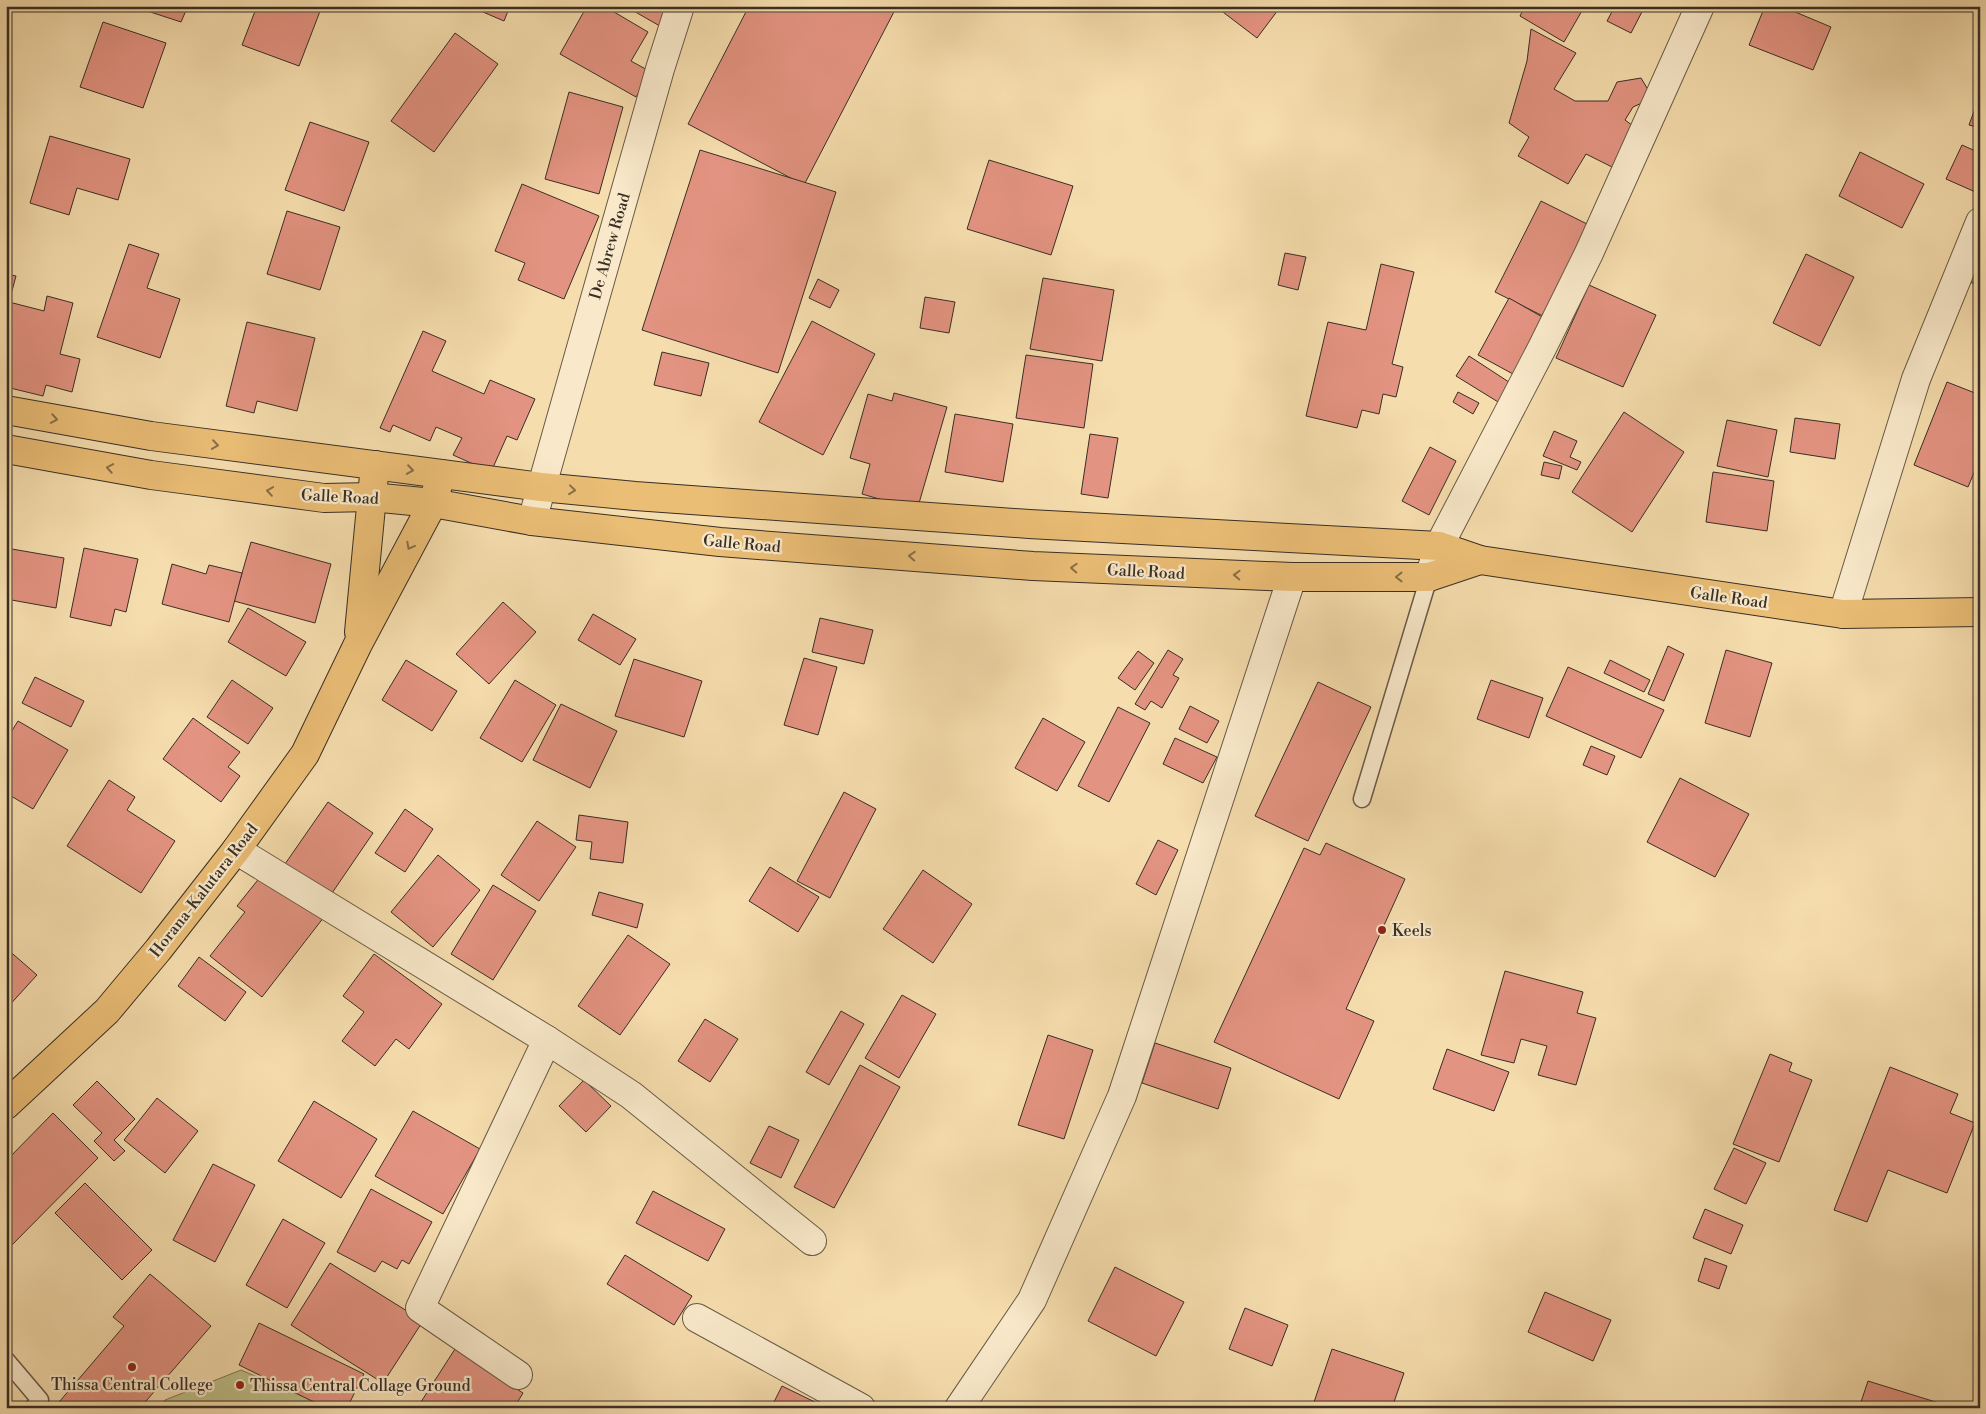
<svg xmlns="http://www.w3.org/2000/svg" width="1986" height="1414" font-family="'Libre Bodoni',serif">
  <rect width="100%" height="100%" fill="#f6ddad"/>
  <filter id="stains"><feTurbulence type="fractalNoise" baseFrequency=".004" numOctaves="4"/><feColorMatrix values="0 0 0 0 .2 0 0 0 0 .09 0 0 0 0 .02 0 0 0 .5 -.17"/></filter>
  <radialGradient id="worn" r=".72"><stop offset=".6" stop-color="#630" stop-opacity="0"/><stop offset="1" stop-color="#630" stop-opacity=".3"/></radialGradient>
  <path fill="#bfc088" stroke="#7c7756" d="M241,1370L330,1408H158L165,1400Z"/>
  <g fill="#e39381" stroke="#392e24">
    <path d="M132,6H188L181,22Z"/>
    <path d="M257,6H322L299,66L242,45Z"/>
    <path d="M469,6H510L504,21Z"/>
    <path d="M587,6H604L648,32L631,61L651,72L636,97L560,54Z"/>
    <path d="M625,6H678L665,29Z"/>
    <path d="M749,6H897L804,185L688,124Z"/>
    <path d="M1215,6H1281L1257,38Z"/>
    <path d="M1525,6H1579L1583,9L1564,42L1520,16Z"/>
    <path d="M1615,6H1645L1631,33L1607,21Z"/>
    <path d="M1765,6H1781L1831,27L1813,70L1749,45Z"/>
    <path d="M103,22L166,43L143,108L80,87Z"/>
    <path d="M1531,29L1576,53L1554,89L1575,101H1608L1617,82L1641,78L1653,98L1633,107L1625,120L1640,131L1618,170L1586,154L1568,184L1518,156L1529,137L1509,123L1527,61Z"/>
    <path d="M455,33L498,64L434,152L391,121Z"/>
    <path d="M569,92L623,107L599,194L545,179Z"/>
    <path d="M1980,95V128L1969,125Z"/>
    <path d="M310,122L369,142L344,211L285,190Z"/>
    <path d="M50,136L130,159L118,200L77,188L69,215L30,203Z"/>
    <path d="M1962,145L1980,153V194L1946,179Z"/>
    <path d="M700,150L836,192L778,373L642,330Z"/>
    <path d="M1860,152L1924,184L1902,228L1839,196Z"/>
    <path d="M989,160L1073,186L1051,255L967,229Z"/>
    <path d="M522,184L599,216L564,299L518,280L525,263L495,251Z"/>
    <path d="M1541,201L1589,225L1543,316L1495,292Z"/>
    <path d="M287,211L340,227L320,290L267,274Z"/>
    <path d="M129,244L159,254L147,288L180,299L160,358L97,337Z"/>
    <path d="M1980,245V285L1969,282Z"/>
    <path d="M1285,253L1306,257L1298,290L1278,285Z"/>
    <path d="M1806,254L1854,277L1820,346L1773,323Z"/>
    <path d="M1381,264L1414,272L1392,364L1403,367L1396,397L1383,394L1379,414L1362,410L1357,428L1306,416L1328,322L1366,330Z"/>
    <path d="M6,274L16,276L9,302L44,311L47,296L73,303L60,354L80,359L72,392L46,385L43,396L6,387Z"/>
    <path d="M1043,278L1114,290L1102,361L1030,349Z"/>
    <path d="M818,279L839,290L830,308L809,298Z"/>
    <path d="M1589,285L1656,315L1623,387L1556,358Z"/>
    <path d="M925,297L955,302L949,333L920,328Z"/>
    <path d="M1509,298L1544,318L1513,374L1478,355Z"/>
    <path d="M812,321L875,354L823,455L759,422Z"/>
    <path d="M247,322L315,338L297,411L257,401L254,413L226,406Z"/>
    <path d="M423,331L446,341L432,371L484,394L490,380L535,399L517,440L507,436L491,472L453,455L462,438L436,427L430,441L393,425L390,432L380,428Z"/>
    <path d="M662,352L709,363L701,396L654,385Z"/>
    <path d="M1026,355L1093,364L1084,428L1016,418Z"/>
    <path d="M1469,356L1515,386L1503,405L1456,376Z"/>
    <path d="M1947,382L1980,395V458L1968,487L1914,465Z"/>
    <path d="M1458,392L1479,403L1473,414L1453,402Z"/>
    <path d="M894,393L947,407L917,510L862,494L870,464L850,458L868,394L892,401Z"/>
    <path d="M1624,412L1684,452L1632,532L1572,492Z"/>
    <path d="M955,414L1013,424L1003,482L945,472Z"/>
    <path d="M1795,418L1840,424L1835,459L1790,452Z"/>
    <path d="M1727,420L1777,430L1768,477L1717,466Z"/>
    <path d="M1554,431L1577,441L1570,457L1581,462L1577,470L1543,456Z"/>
    <path d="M1090,434L1118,438L1108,498L1081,494Z"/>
    <path d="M1430,447L1456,461L1429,515L1402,501Z"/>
    <path d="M1544,462L1562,466L1559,479L1541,475Z"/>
    <path d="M1713,472L1774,481L1767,531L1706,522Z"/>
    <path d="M251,542L331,564L315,623L234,601Z"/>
    <path d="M6,548L64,558L56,608L6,599Z"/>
    <path d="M84,548L138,559L126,612L115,609L111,626L70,617Z"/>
    <path d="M172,564L206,574L209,565L242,573L229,622L162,604Z"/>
    <path d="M503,602L536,632L489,684L456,654Z"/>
    <path d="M248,608L306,642L286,676L228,642Z"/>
    <path d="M593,614L636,639L620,665L578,640Z"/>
    <path d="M820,618L873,630L864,664L812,652Z"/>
    <path d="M1668,646L1684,654L1664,701L1648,694Z"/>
    <path d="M1168,650L1183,659L1173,675L1179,678L1162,708L1151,701L1145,710L1135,704Z"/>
    <path d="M1726,650L1772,663L1750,737L1705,723Z"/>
    <path d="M1138,651L1154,663L1135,690L1118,678Z"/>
    <path d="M804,658L837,667L818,735L784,725Z"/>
    <path d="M634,659L702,681L684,737L615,716Z"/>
    <path d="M406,660L457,691L432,731L382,700Z"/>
    <path d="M1610,660L1650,680L1644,692L1604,673Z"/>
    <path d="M1568,667L1664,710L1641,758L1546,716Z"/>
    <path d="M35,677L84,701L71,727L22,703Z"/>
    <path d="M232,680L273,708L248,744L207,717Z"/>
    <path d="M515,680L556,705L522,762L480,738Z"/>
    <path d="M1491,680L1543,698L1529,738L1477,719Z"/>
    <path d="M1318,682L1371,707L1308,841L1255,816Z"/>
    <path d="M561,704L617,731L590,788L533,760Z"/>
    <path d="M1190,706L1219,721L1207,743L1179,729Z"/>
    <path d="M1118,707L1150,723L1109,802L1078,786Z"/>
    <path d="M193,718L240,752L228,767L240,776L221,802L163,759Z"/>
    <path d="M1043,718L1085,742L1057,791L1015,768Z"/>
    <path d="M18,721L68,750L33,809L6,793V740Z"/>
    <path d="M1175,738L1217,757L1203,783L1163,764Z"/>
    <path d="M1591,746L1615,756L1607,775L1583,765Z"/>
    <path d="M1680,778L1749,814L1715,877L1647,842Z"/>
    <path d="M109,780L135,797L127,810L175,841L141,893L67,846Z"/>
    <path d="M844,792L876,809L830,898L797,881Z"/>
    <path d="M328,802L373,833L330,896L285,864Z"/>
    <path d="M405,809L433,829L405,872L375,853Z"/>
    <path d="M579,815L628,822L623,863L590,859L592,842L576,840Z"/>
    <path d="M537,821L576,847L539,901L501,875Z"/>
    <path d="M1158,840L1178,850L1156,895L1136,884Z"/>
    <path d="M1326,843L1405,879L1346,1009L1374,1021L1339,1099L1214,1042L1304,848L1320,855Z"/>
    <path d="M438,855L480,890L433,947L391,912Z"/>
    <path d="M770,867L819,897L798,932L749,901Z"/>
    <path d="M923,870L972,904L933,963L883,929Z"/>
    <path d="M265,871L324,917L262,997L210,956L245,912L237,906Z"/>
    <path d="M493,885L536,911L493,980L451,954Z"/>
    <path d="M599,892L643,904L637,928L592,915Z"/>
    <path d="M628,935L670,964L620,1035L578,1006Z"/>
    <path d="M6,948L37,975L6,1009Z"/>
    <path d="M374,954L442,1004L409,1049L396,1039L375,1066L342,1041L364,1012L343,996Z"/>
    <path d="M199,957L246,992L225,1021L178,986Z"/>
    <path d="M1505,971L1583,992L1577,1013L1596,1018L1576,1085L1538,1075L1547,1046L1521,1039L1514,1063L1481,1055Z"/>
    <path d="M902,995L936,1014L899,1078L865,1058Z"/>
    <path d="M841,1011L864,1024L829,1085L806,1072Z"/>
    <path d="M705,1019L738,1039L710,1082L678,1061Z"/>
    <path d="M1048,1035L1093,1050L1064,1139L1018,1125Z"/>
    <path d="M1155,1043L1231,1068L1218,1109L1142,1083Z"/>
    <path d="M1447,1049L1509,1072L1494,1111L1433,1089Z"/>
    <path d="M1770,1054L1792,1063L1789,1071L1812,1080L1779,1162L1733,1144Z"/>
    <path d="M860,1065L900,1087L834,1208L794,1187Z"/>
    <path d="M1890,1067L1958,1094L1950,1113L1975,1123L1947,1193L1888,1170L1867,1222L1834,1210Z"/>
    <path d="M584,1080L611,1106L586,1132L559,1106Z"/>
    <path d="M97,1081L135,1119L114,1140L125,1151L114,1161L94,1141L102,1133L73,1105Z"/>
    <path d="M157,1098L198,1131L165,1173L124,1140Z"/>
    <path d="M314,1101L377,1139L341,1198L278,1161Z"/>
    <path d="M413,1111L480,1149L443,1214L375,1176Z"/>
    <path d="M53,1113L98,1158L6,1251V1161Z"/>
    <path d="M769,1126L799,1140L781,1178L750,1163Z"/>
    <path d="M1734,1148L1766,1163L1746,1204L1714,1189Z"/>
    <path d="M213,1164L255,1185L215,1262L173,1240Z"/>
    <path d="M85,1183L152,1250L122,1280L55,1213Z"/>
    <path d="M371,1189L432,1222L409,1264L402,1260L397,1269L382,1261L375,1272L337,1252Z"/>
    <path d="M653,1191L725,1229L708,1261L636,1223Z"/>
    <path d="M1705,1209L1743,1225L1731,1254L1693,1238Z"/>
    <path d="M283,1219L325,1243L287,1308L246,1285Z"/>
    <path d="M625,1255L692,1296L674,1325L607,1284Z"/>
    <path d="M1705,1258L1727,1266L1719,1289L1698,1281Z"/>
    <path d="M330,1263L423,1321L383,1383L291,1325Z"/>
    <path d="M1115,1267L1184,1302L1156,1356L1088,1321Z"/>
    <path d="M150,1274L211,1326L140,1408H54L124,1326L113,1317Z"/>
    <path d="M1545,1292L1611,1320L1593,1361L1528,1332Z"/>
    <path d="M1245,1308L1288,1325L1272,1366L1229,1349Z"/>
    <path d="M259,1323L364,1374L347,1408H326L239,1365Z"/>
    <path d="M455,1349L523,1393L514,1408H423L419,1405Z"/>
    <path d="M1332,1349L1404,1373L1392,1408H1312Z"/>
    <path d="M1868,1381L1939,1403L1938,1408H1859Z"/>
    <path d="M782,1386L823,1406V1408H771Z"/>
  </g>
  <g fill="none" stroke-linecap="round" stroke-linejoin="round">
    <defs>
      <g id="service">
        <path d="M1362,799L1429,577"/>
        <path d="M6,1360L40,1400L33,1408"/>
      </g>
      <g id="minor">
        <path d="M532,521L660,69L680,6"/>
        <path d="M1429,577L1439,546L1543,346L1589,253L1700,6"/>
        <path d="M1843,614L1916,379L1980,222"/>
        <path d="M236,850L547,1040L631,1095L812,1241"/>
        <path d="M697,1318L861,1408"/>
        <path d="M518,1375L420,1308L547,1040"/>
        <path d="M959,1408L1032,1300L1122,1096L1292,577"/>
      </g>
      <g id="primary">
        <path d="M359,632L375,465"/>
        <path d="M6,1105L107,1011L158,950L236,850L305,754L358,644L433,503L441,474"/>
      </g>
      <g id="trunk">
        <path d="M6,410L151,436L541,487L635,496L1029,524L1439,546L1480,560L1843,614L1980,612"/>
        <path d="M6,449L151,475L324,498L371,497L433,503L532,521L720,542L1033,566L1292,577H1429L1480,560"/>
      </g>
    </defs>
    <use href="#service" stroke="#685a46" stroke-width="19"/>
    <use href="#minor" stroke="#685a46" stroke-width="30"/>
    <use href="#primary" stroke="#392e24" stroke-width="30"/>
    <use href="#trunk" stroke="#392e24" stroke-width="30"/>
    <use href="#service" stroke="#f9e9ca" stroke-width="16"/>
    <use href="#minor" stroke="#f9e9ca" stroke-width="28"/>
    <use href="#primary" stroke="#ebbe76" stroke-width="28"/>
    <use href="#trunk" stroke="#ebbe76" stroke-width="28"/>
  </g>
  <defs><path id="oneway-chevron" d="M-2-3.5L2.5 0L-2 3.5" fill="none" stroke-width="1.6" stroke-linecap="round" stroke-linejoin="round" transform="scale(1.25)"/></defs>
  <g stroke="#896f49">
    <use href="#oneway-chevron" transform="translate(54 419) rotate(10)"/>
    <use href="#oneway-chevron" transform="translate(215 445) rotate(8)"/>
    <use href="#oneway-chevron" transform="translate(110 468) rotate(-170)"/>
    <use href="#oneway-chevron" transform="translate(410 470) rotate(8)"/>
    <use href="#oneway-chevron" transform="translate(572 490) rotate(6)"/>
    <use href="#oneway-chevron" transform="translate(270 491) rotate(-172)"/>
    <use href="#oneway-chevron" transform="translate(410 546) rotate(118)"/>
    <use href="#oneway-chevron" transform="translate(912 556) rotate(-176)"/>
    <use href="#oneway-chevron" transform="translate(1074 568) rotate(-177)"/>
    <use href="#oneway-chevron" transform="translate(1237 575) rotate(-178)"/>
    <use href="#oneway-chevron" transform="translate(1399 577) rotate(180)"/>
  </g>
  <g fill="#8f2418" stroke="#f9e9ca" stroke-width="2">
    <circle cx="1382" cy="930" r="5"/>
    <circle cx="132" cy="1367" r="5"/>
    <circle cx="240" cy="1385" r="5"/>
  </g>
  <g text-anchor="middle" stroke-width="4.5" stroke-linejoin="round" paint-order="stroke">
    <g font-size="16" fill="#392e24" stroke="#f9e9ca">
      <text transform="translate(609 246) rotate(-74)" y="6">De Abrew Road</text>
      <text transform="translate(340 496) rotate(3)" y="6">Galle Road</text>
      <text transform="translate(742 543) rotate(5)" y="6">Galle Road</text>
      <text transform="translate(1146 571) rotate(3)" y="6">Galle Road</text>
      <text transform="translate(1729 597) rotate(8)" y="6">Galle Road</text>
      <text transform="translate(203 890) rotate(-52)" y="6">Horana-Kalutara Road</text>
    </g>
    <g font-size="16" fill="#392e24" stroke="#f9e9ca" text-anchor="start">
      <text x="1392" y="936">Keels</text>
      <text x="132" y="1390" text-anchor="middle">Thissa Central College</text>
      <text x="250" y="1391">Thissa Central Collage Ground</text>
    </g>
  </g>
  <rect width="1986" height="1414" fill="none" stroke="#f6ddad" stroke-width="25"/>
  <rect x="8" y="8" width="1971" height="1399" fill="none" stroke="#392e24" stroke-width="2.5"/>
  <rect x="12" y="12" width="1961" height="1389" fill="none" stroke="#392e24"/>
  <rect width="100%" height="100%" filter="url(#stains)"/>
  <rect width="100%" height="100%" fill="url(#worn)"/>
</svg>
